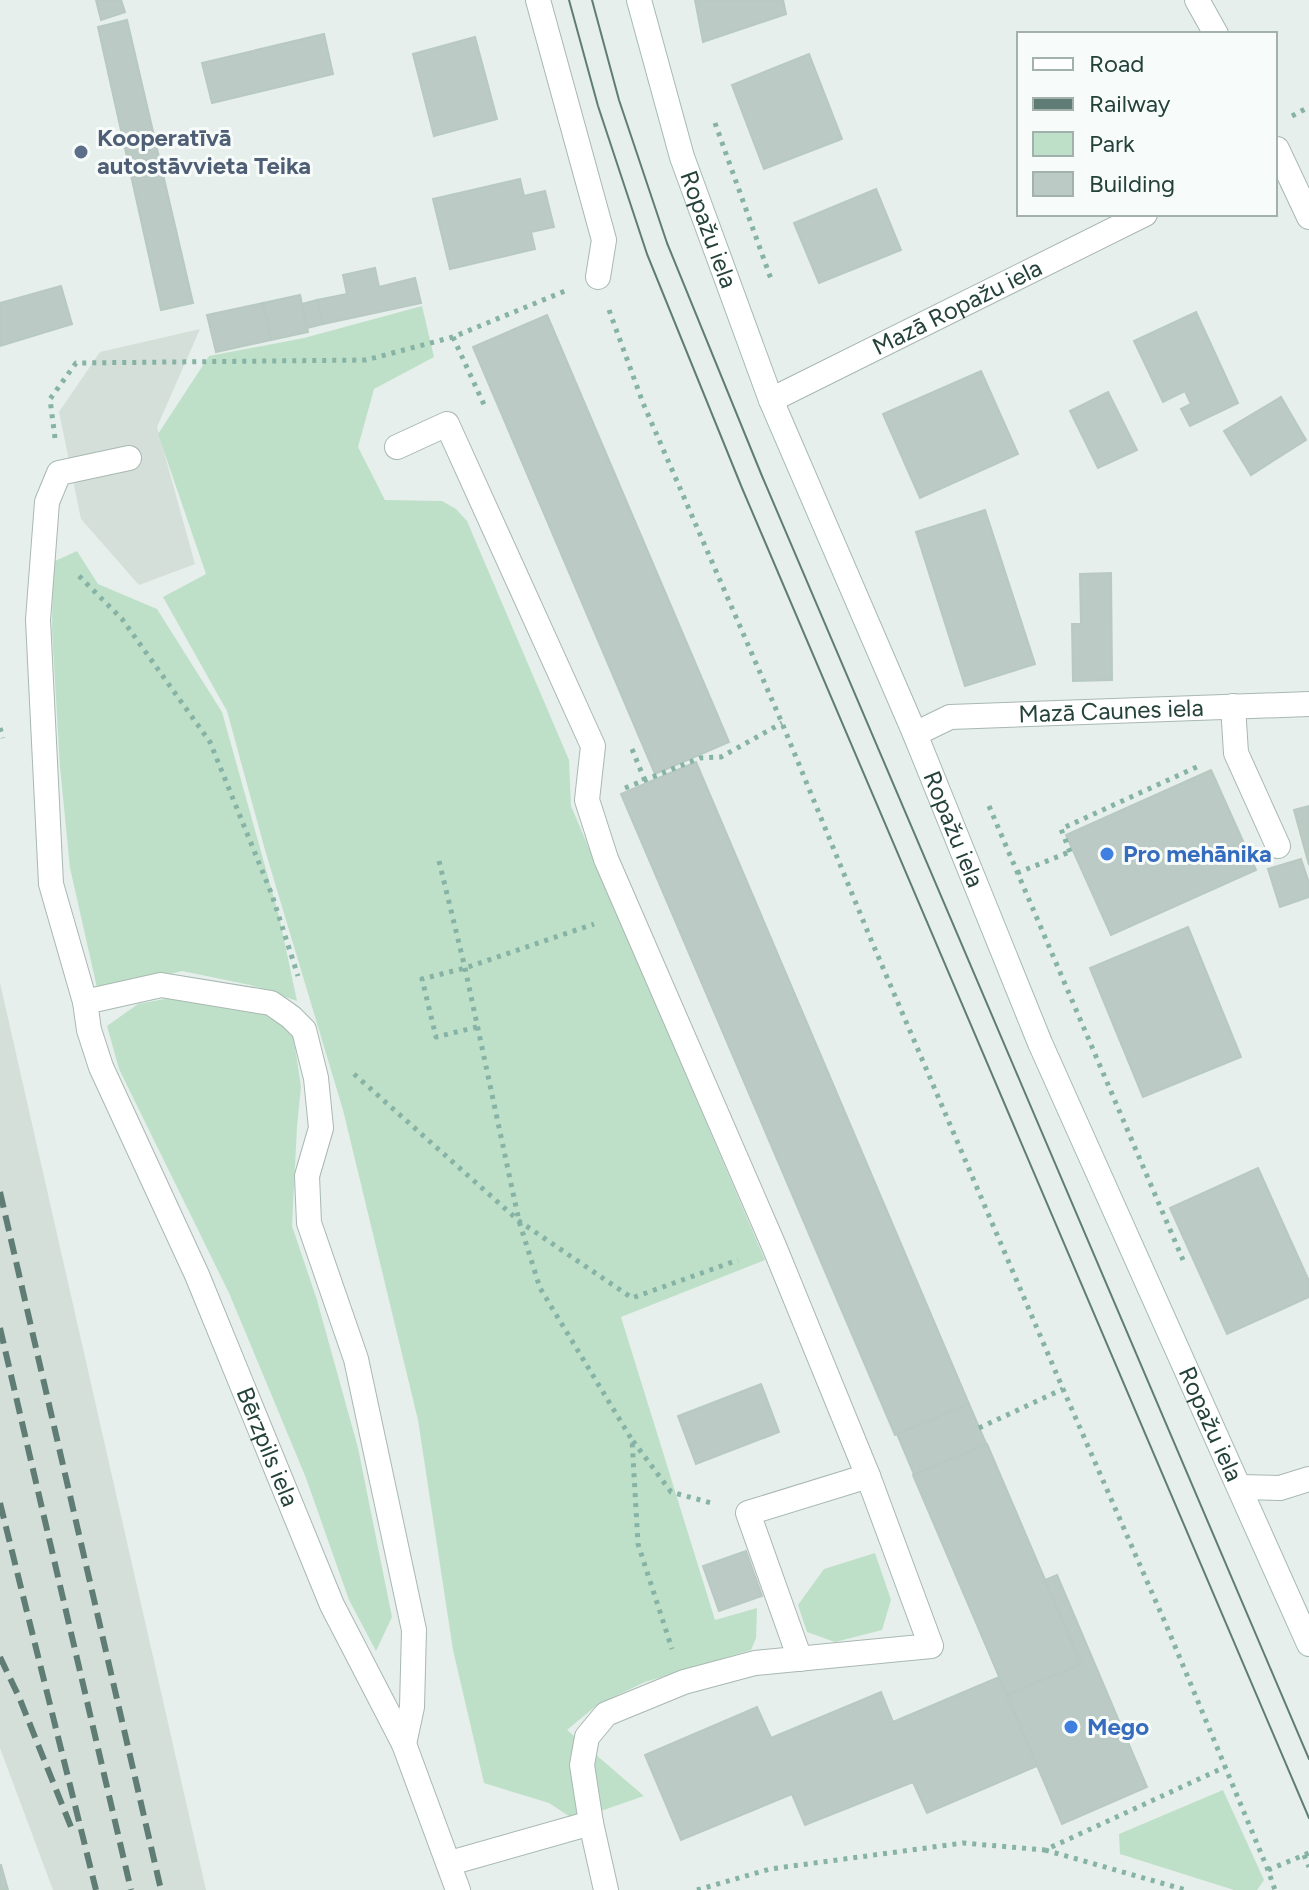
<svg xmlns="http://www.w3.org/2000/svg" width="1309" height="1890" font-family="Figtree,sans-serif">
  <rect width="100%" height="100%" fill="#e6efeb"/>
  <g fill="#d4dfda">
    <path d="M200,329L157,427L195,564L139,585L81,519L59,412L100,352Z"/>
    <path d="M0,983L206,1890H53L0,1748Z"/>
  </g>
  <g fill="#bfe0c8">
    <path d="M422,306L434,357L374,389L358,447L385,500L442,501L456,509L467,521L569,760L571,806L765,1260L621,1317L715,1620L757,1608L756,1638L751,1650L645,1682L597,1705L567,1730L644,1796L575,1820L549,1803L484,1783L453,1650L418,1420L343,1110L265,850L227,711L163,597L206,574L158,434L209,356L304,338Z"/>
    <path d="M77,551L98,584L157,609L222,712L279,916L297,1001L250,985L182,971L98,992L70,868L60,767L52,630L53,562Z"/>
    <path d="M175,997L262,1010L293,1033L301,1087L297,1127L292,1226L317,1300L358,1448L392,1617L376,1651L349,1600L306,1478L229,1293L119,1069L107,1026L138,1004Z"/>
    <path d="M875,1553L891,1600L882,1630L835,1642L807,1632L798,1605L824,1569Z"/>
    <path d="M1223,1790L1264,1880L1257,1890H1234L1120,1854L1119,1834Z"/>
  </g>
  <g fill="#bbcac4" stroke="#b8c9c2" stroke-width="2">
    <path d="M96,0H121L125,12L101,20Z"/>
    <path d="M695,0H783L786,14L703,42Z"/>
    <path d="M127,20L193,303L161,310L98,27Z"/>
    <path d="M324,34L333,74L212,103L202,63Z"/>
    <path d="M475,37L497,119L434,136L413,54Z"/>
    <path d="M809,54L842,139L764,169L732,85Z"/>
    <path d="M520,179L524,196L545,191L554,227L531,232L535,249L450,269L433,199Z"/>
    <path d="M876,189L901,250L819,283L794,223Z"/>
    <path d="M375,268L379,287L415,278L421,303L323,324L317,300L347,294L343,275Z"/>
    <path d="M61,286L72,324L0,346V303Z"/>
    <path d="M300,295L308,332L271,340L263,303Z"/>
    <path d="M317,300L323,324L307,328L302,304Z"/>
    <path d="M263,303L271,340L216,352L207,315Z"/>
    <path d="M1196,312L1238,403L1190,426L1181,409L1191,404L1185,391L1163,402L1134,341Z"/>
    <path d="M547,315L729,742L655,774L473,347Z"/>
    <path d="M981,371L1018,454L920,498L883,414Z"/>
    <path d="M1108,392L1137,450L1098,468L1070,411Z"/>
    <path d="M1281,397L1306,440L1251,475L1224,431Z"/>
    <path d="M985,510L1035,664L965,686L916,532Z"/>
    <path d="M1111,573L1112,680L1073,681L1072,624H1081L1080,574Z"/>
    <path d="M696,762L969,1404L895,1435L621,794Z"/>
    <path d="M1211,770L1256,870L1111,935L1066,835Z"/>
    <path d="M1309,806V865L1294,810Z"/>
    <path d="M1301,859L1309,883V897L1280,907L1268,869Z"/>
    <path d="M1188,927L1241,1057L1143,1097L1090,968Z"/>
    <path d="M1258,1168L1309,1281V1297L1227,1334L1170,1208Z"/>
    <path d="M761,1384L779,1432L696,1464L678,1416Z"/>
    <path d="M969,1404L1081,1664L1007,1695L897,1434Z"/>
    <path d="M987,1444L1081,1664L1007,1695L913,1475Z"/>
    <path d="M746,1551L762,1596L719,1611L703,1566Z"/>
    <path d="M1057,1575L1147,1787L1062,1824L1007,1695L1081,1664L1045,1580Z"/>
    <path d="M999,1677L1037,1766L927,1813L913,1782L805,1825L792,1794L681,1840L645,1755L757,1707L771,1738L881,1692L893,1722Z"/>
    <path d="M0,1865H1L8,1890H0Z"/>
  </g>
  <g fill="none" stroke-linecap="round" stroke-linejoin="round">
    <defs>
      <g id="lane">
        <path d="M129,458L59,473L47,502L38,620L51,884L85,1002L161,985L271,1003L291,1017L304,1030L316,1078L321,1128L307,1176L309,1223L356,1359L414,1630L412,1707L404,1744"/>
        <path d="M1233,706L1236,753L1278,846"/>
        <path d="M450,1863L591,1823"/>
      </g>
      <g id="street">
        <path d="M538,0L604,240L598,277"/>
        <path d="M1197,0L1216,34"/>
        <path d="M1277,149L1309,217"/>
        <path id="s1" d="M771,400L1145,214"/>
        <path d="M397,447L447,424L593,746L587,800L606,859L774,1246L868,1476L931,1646L755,1663L684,1682L606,1714L587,1737L582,1765L591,1823L606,1890"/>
        <path id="s2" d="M915,734L950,717L1309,704"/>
        <path id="s3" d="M85,1002L89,1030L101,1067L197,1275L332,1605L404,1744L458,1890"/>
        <path d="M1240,1487L1280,1488L1309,1479"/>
        <path d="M800,1659L748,1513L868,1476"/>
      </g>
      <g id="secondary">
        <path id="s4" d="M639,0L682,157L771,400L915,734L1040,1043L1309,1644"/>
      </g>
    </defs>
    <use href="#lane" stroke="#a8b8b2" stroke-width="26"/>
    <use href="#street" stroke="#a8b8b2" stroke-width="26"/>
    <use href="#secondary" stroke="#a4bbb3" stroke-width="26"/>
    <g stroke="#86b3a5" stroke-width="5" stroke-dasharray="4 6" stroke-linecap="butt">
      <path d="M1292,116L1309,107"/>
      <path d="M715,123L771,279"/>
      <path d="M609,310L643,403L782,723L869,935L1063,1389L1167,1627L1268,1870L1275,1890"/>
      <path d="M453,337L486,409"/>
      <path d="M55,438L50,399L76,363L366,360L453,337L565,291"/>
      <path d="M79,576L122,619L210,742L272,895L298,976"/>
      <path d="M0,728L3,738"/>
      <path d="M632,749L645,781"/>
      <path d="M625,788L700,758L721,757L782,723"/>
      <path d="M989,806L1183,1260"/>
      <path d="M1070,852L1061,829L1201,765"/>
      <path d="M439,861L465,968L519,1221L540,1288L632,1440L638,1544L672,1649"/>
      <path d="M1017,873L1072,851"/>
      <path d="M477,1027L436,1037L422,979L465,968L594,924"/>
      <path d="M354,1074L519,1221L632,1298L738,1260"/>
      <path d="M979,1428L1063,1389"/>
      <path d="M633,1441L671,1492L715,1504"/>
      <path d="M1045,1850L1186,1890"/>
      <path d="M1304,1855L1309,1867"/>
      <path d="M1268,1870L1309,1853"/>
      <path d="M697,1890L770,1869L963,1843L1045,1850L1225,1767"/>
    </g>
    <use href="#lane" stroke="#fff" stroke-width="24"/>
    <use href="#street" stroke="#fff" stroke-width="24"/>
    <use href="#secondary" stroke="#fff" stroke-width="24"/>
    <g stroke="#5f7d75" stroke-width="2">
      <path d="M569,0L598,106L647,254L742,488L1309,1818"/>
      <path d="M592,0L619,100L667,243L762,476L1309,1759"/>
    </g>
    <g stroke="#5f7d75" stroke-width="6" stroke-dasharray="16 8" stroke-linecap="butt">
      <path d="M0,1192L161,1890"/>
      <path d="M0,1328L131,1890"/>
      <path d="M0,1503L96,1890"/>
      <path d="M0,1657L19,1697L71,1827"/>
    </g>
  </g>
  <circle fill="#5c6f8a" stroke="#f7fbf9" stroke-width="3" cx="81" cy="152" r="8"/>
  <g fill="#3f7fe0" stroke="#f7fbf9" stroke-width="3">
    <circle cx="1107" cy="854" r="8"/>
    <circle cx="1071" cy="1727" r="8"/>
  </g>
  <g text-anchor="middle" stroke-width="6" stroke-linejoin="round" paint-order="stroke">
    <g font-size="24" font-weight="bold" fill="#4e5e75" stroke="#f7fbf9" text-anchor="start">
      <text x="97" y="146">Kooperatīvā<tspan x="97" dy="28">autostāvvieta Teika</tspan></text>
    </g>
    <g font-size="24" fill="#24423a" stroke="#f7fbf9">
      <text dy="8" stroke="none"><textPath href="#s4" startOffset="240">Ropažu iela</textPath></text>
      <text dy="8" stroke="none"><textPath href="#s1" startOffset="208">Mazā Ropažu iela</textPath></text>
      <text dy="8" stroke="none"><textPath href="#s2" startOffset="200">Mazā Caunes iela</textPath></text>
      <text dy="8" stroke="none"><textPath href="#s4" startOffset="888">Ropažu iela</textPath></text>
      <text dy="8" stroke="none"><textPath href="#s4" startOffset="1536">Ropažu iela</textPath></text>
      <text dy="8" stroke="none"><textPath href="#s3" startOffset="482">Bērzpils iela</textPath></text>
    </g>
    <g font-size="24" font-weight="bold" fill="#366cbe" stroke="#f7fbf9" text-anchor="start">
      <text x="1123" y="862">Pro mehānika</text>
      <text x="1087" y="1735">Mego</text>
    </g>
  </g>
  <rect x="1017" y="32" width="260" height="184" fill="#f7fbf9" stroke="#a3b1ad" stroke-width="2"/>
  <rect x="1033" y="58" width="40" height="12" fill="#ffffff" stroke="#a3b1ad" stroke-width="2"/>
  <text x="1089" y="72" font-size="24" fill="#24423a">Road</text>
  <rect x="1033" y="98" width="40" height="12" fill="#5f7d75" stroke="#a3b1ad" stroke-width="2"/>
  <text x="1089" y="112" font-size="24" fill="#24423a">Railway</text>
  <rect x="1033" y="132" width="40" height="24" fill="#bfe0c8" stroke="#a3b1ad" stroke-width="2"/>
  <text x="1089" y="152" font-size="24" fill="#24423a">Park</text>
  <rect x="1033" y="172" width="40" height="24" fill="#bbcac4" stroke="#a3b1ad" stroke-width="2"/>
  <text x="1089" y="192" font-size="24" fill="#24423a">Building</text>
</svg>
